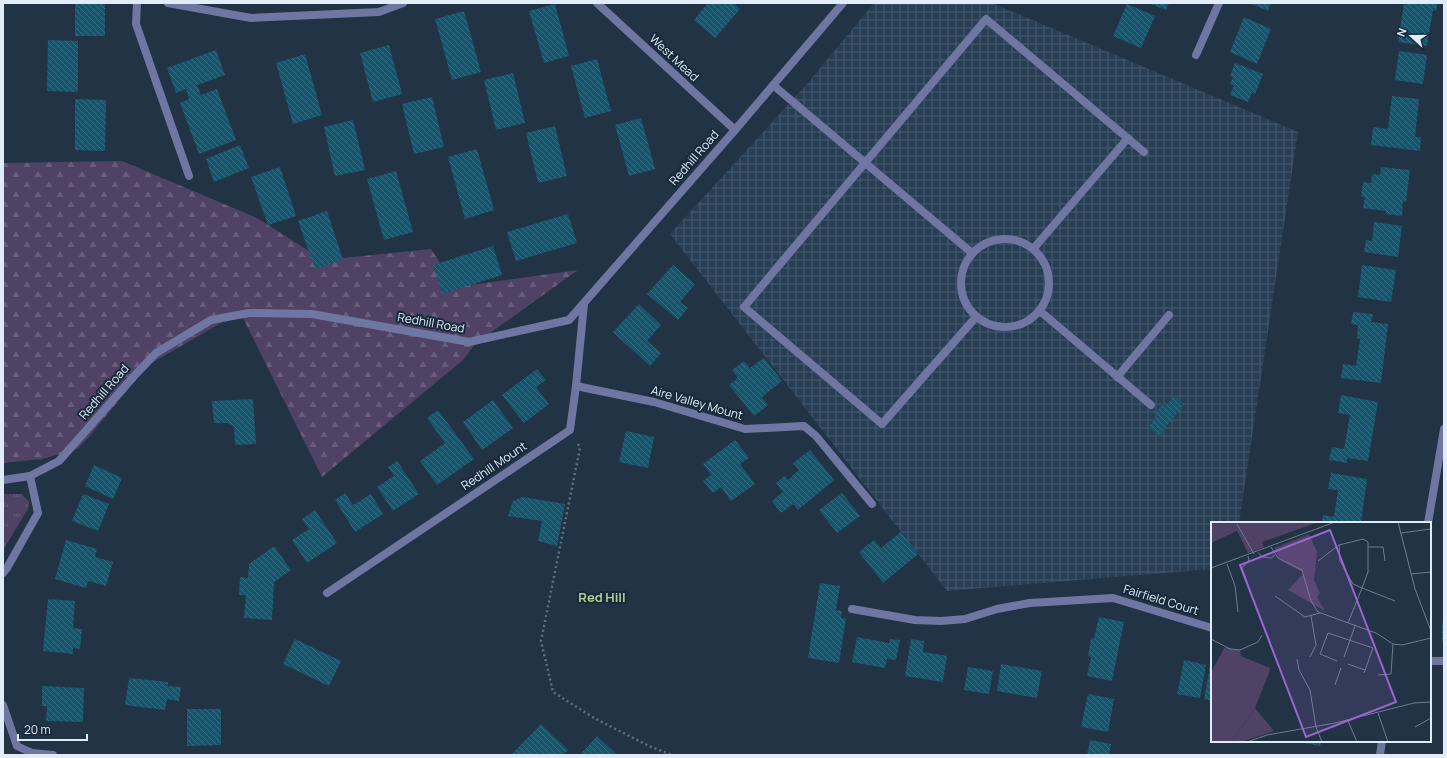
<svg xmlns="http://www.w3.org/2000/svg" width="1447" height="758" font-family="Manrope,sans-serif">
  <defs>
    <pattern id="industrial-grid" width="8" height="8" patternUnits="userSpaceOnUse"><rect width="8" height="8" fill="#283e55"/><path d="M0 4h8M4 0v8" fill="none" stroke="#475a6e"/></pattern>
    <pattern id="grass-tufts" width="24" height="20" patternUnits="userSpaceOnUse"><rect width="24" height="20" fill="#4f4265"/><path d="M3 7l-1-3M5 7V3M7 7l1-3M15 17l-1-3M17 17v-4M19 17l1-3" fill="none" stroke="#685d7c"/></pattern>
    <pattern id="forest-firs" width="22" height="20" patternUnits="userSpaceOnUse"><rect width="22" height="20" fill="#4f4265"/><path d="M5 1l3.5 6h-7zM16 11l3.5 6h-7z" fill="#685d7c"/></pattern>
    <pattern id="building-back-hatch" width="6" height="6" patternUnits="userSpaceOnUse"><rect width="6" height="6" fill="#17556c"/><path d="M-1 5l2 2M0 0l6 6M5-1l2 2" fill="none" stroke="#386e82"/></pattern>
  </defs>
  <rect width="100%" height="100%" fill="#223346"/>
  <path fill="url(#industrial-grid)" d="M874,3H992L1298,132L1239,523H1212V569L947,591L670,234L807,84Z"/>
  <path fill="url(#grass-tufts)" d="M3,494H22L29,502L28,509L3,550Z"/>
  <path fill="url(#forest-firs)" d="M122,161L257,218L323,260L431,249L456,287L578,270L475,344L463,360L322,477L240,312L148,365L88,438L77,449L42,459L3,463V163Z"/>
  <g fill="url(#building-back-hatch)">
    <rect x="75" y="3" width="30" height="33"/>
    <path d="M708,3H734L740,9L715,38L694,20Z"/>
    <path d="M1148,3H1169L1166,10Z"/>
    <path d="M1249,3H1271L1268,11Z"/>
    <path d="M1404,3H1438L1436,11L1433,10L1427,46L1398,42Z"/>
    <path d="M555,4L569,56L544,63L529,11Z"/>
    <path d="M1127,4L1155,16L1141,48L1113,36Z"/>
    <path d="M464,11L481,72L452,80L435,19Z"/>
    <path d="M1244,17L1271,29L1257,64L1230,52Z"/>
    <path d="M48,40L78,41V92L47,91Z"/>
    <path d="M389,45L402,94L373,102L360,53Z"/>
    <path d="M216,50L225,75L197,85L201,95L217,89L236,140L199,154L180,103L189,99L186,89L176,93L167,68Z"/>
    <path d="M1399,51L1427,55L1423,84L1395,80Z"/>
    <path d="M305,54L322,115L293,124L276,63Z"/>
    <path d="M597,59L611,111L585,118L571,66Z"/>
    <path d="M1235,63L1263,74L1255,94L1252,93L1248,102L1230,95L1234,86L1230,84L1233,77L1230,76Z"/>
    <path d="M513,73L525,123L496,130L484,80Z"/>
    <path d="M1392,96L1419,99L1415,137H1421L1420,151L1371,145L1373,127L1388,129Z"/>
    <path d="M432,97L444,147L414,154L402,104Z"/>
    <path d="M75,99L106,100L105,151L75,150Z"/>
    <path d="M641,118L655,169L629,176L615,125Z"/>
    <path d="M353,120L365,170L335,176L324,127Z"/>
    <path d="M555,126L567,176L538,183L526,133Z"/>
    <path d="M240,145L249,168L214,182L206,159Z"/>
    <path d="M477,149L494,210L465,219L448,157Z"/>
    <path d="M280,167L296,216L268,225L251,177Z"/>
    <path d="M1381,167L1410,170L1406,202L1403,201L1402,216L1386,214V211L1363,208L1365,197H1361L1363,182L1371,183L1372,174L1380,175Z"/>
    <path d="M396,171L413,232L384,240L367,179Z"/>
    <path d="M327,211L343,260L315,269L298,221Z"/>
    <path d="M568,214L577,243L516,261L507,232Z"/>
    <path d="M1374,222L1402,226L1398,257L1364,252L1366,240L1372,241Z"/>
    <path d="M493,246L502,275L442,294L433,265Z"/>
    <path d="M673,265L695,284L680,302L688,308L678,320L647,294Z"/>
    <path d="M1362,265L1396,270L1391,302L1358,297Z"/>
    <path d="M639,304L661,325L647,341L661,353L650,366L613,332Z"/>
    <path d="M1353,312L1373,314L1371,322L1388,324L1381,383L1341,378L1343,364L1356,366L1360,339L1357,338L1358,325L1351,324Z"/>
    <path d="M764,358L782,381L762,397L768,405L754,416L729,385L738,378L732,370L744,361L750,368Z"/>
    <path d="M537,369L546,380L536,387L549,404L524,423L502,395Z"/>
    <path d="M1341,395L1378,402L1368,461L1347,458V463L1329,460L1332,447L1344,449L1350,415L1338,413Z"/>
    <path d="M1174,396L1184,404L1159,436L1148,427L1158,416L1155,414L1163,403L1166,406Z"/>
    <path d="M253,399L256,444L235,445L234,427L227,423H214L212,401Z"/>
    <path d="M493,400L513,428L482,450L463,422Z"/>
    <path d="M438,410L474,459L437,485L420,461L445,443L427,418Z"/>
    <path d="M626,431L654,437L648,468L619,462Z"/>
    <path d="M735,440L749,458L740,464L755,484L731,501L721,487L713,493L703,481L711,475L703,464Z"/>
    <path d="M810,450L834,480L798,510L793,504L781,513L772,501L783,492L776,483L785,476L788,480L799,470L793,463Z"/>
    <path d="M397,461L419,494L393,511L377,487L394,476L388,467Z"/>
    <path d="M94,465L122,478L113,499L85,486Z"/>
    <path d="M1331,473L1367,479L1361,523H1322L1323,515L1334,517L1338,490L1328,489Z"/>
    <path d="M345,493L353,505L371,494L383,514L355,532L335,500Z"/>
    <path d="M842,493L860,516L837,533L819,510Z"/>
    <path d="M83,494L109,504L98,531L72,521Z"/>
    <path d="M523,497L565,504L557,546L538,541L542,521L508,516L513,501Z"/>
    <path d="M315,510L337,543L307,563L292,540L309,529L302,519Z"/>
    <path d="M901,532L918,554L883,583L859,552L874,540L881,548Z"/>
    <path d="M66,540L97,549L95,557L113,562L106,586L88,581L86,588L55,579Z"/>
    <path d="M274,546L291,570L274,582L272,620L244,618L246,595H239L240,577L248,578L249,564Z"/>
    <path d="M820,583L840,586L836,610L842,611L841,618H846L839,663L808,658Z"/>
    <path d="M48,599L75,601L73,628L82,629L80,649L73,648V654L43,651Z"/>
    <path d="M1099,617L1124,622L1112,681L1087,676L1091,657L1088,656L1091,638L1094,639Z"/>
    <rect x="1442" y="623" width="2" height="19"/>
    <path d="M857,637L889,643L890,639L900,640L896,660L887,659L885,668L852,662Z"/>
    <path d="M295,639L341,661L329,686L283,664Z"/>
    <path d="M911,639L924,641L923,652L947,656L943,682L905,676Z"/>
    <path d="M1184,660L1206,665L1200,698L1177,694Z"/>
    <path d="M1001,664L1042,671L1037,698L997,691Z"/>
    <path d="M1210,666H1212V701L1204,699Z"/>
    <path d="M968,667L993,671L989,694L964,690Z"/>
    <path d="M129,678L168,682V686L181,687L179,701L167,699L165,710L125,705Z"/>
    <path d="M42,686L84,688L83,722L46,721L47,706H42Z"/>
    <path d="M1088,694L1114,699L1108,732L1081,727Z"/>
    <path d="M187,709H221V745L187,746Z"/>
    <path d="M541,724L568,750L563,755H511Z"/>
    <path d="M597,736L617,755H580Z"/>
    <path d="M1090,740L1111,744L1109,755H1087Z"/>
    <path d="M1294,741H1321L1320,746Z"/>
  </g>
  <g fill="none" stroke-linecap="round" stroke-linejoin="round">
    <path stroke="#617081" stroke-width="2.5" stroke-dasharray="2 3" stroke-linecap="butt" d="M578,444L580,448L541,641L553,692L594,718L649,746L672,755"/>
    <g stroke="#6f76a1" stroke-width="8">
      <path d="M137,3L136,24L189,176"/>
      <path d="M773,85L972,253"/>
      <circle cx="1005" cy="283" r="44"/>
      <path d="M1034,248L1128,138"/>
      <path d="M1040,311L1151,405"/>
      <path d="M976,317L882,424L744,307L986,19L1144,152"/>
      <path d="M1117,377L1169,315"/>
      <path d="M852,609L915,620L941,621L965,619L997,609L1030,603"/>
      <path d="M3,705L17,746L32,753L53,755"/>
    </g>
    <g stroke="#6f76a1" stroke-width="8">
      <path d="M168,3L251,18L379,12L403,3"/>
      <path d="M597,3L735,130"/>
      <path d="M1196,55L1219,3"/>
      <path d="M576,386L654,402L745,429L804,426L816,436L872,504"/>
      <path d="M3,480L30,476L59,461L135,375L156,353L211,320L249,313L312,314L469,342L569,320L735,130L843,3"/>
      <path d="M1428,523L1444,429"/>
      <path d="M3,573L7,568L38,513L30,476"/>
      <path d="M327,593L570,430L576,386L584,304"/>
      <path d="M1030,603L1113,598L1212,628"/>
      <path d="M1430,661H1444"/>
      <path d="M1380,755L1382,741"/>
    </g>
  </g>
  <g text-anchor="middle" stroke-width="4" stroke-linejoin="round" paint-order="stroke">
    <g font-size="12" fill="#e1ecf9" stroke="#18293b">
      <text transform="translate(674 58) rotate(43)" y="4">West Mead</text>
      <text transform="translate(694 158) rotate(-49)" y="4">Redhill Road</text>
      <text transform="translate(431 323) rotate(10)" y="4">Redhill Road</text>
      <text transform="translate(104 392) rotate(-49)" y="4">Redhill Road</text>
      <text transform="translate(697 403) rotate(16)" y="4">Aire Valley Mount</text>
      <text transform="translate(494 466) rotate(-34)" y="4">Redhill Mount</text>
      <text transform="translate(1161 600) rotate(17)" y="4">Fairfield Court</text>
    </g>
    <g font-size="13" font-weight="bold" fill="#b2d38d" stroke="#18293b">
      <text x="602" y="602">Red Hill</text>
    </g>
  </g>
  <g transform="translate(1211 522)">
    <rect width="220" height="220" fill="#223346"/>
    <path d="M98,12L106,30L103,58L109,71L106,75L114,89L77,68L93,51L69,38L63,26Z" fill="#4f4265"/>
    <path d="M0,0H108L51,20L53,25L37,31L26,9L0,21ZM44,186L63,209L30,220H20Z" fill="#4f4265"/>
    <path d="M14,125L29,128L30,134L59,146L58,151L44,186L20,220H0V150Z" fill="#4f4265"/>
    <path fill="none" stroke="#6e7d8e" stroke-width="1" d="M187,0L204,67L220,109M26,2L43,32M190,11L220,7M60,25L67,36L91,48L100,79L107,90L165,111L182,122L191,123L220,116M157,25H172L174,39M47,31L52,35L60,36L64,33M107,39L128,23M16,42L24,64L27,90M0,46L124,0M200,52L220,50M36,60L31,46L38,38L37,34M64,74L94,95L109,91M137,101L151,66L157,50V20L152,17L128,23L129,39L142,62L151,66L184,79M0,117L19,127L29,128L47,120L51,113M99,135L105,123L100,94M133,135L144,104M86,137L88,148L99,168L105,205L111,220M126,139L109,132L117,111L162,126L153,151M137,142L154,148M167,153L180,152L182,122M124,163L130,146M167,191L177,220M137,199L146,220M204,205L220,196M36,220L56,213L124,201L203,181L220,180"/>
    <path fill="#9a66d0" fill-opacity="0.15" stroke="#9a66d0" stroke-width="2" d="M119,8L185,180L95,215L29,43Z"/>
    <rect width="220" height="220" fill="none" stroke="#e1ecf9" stroke-width="2"/>
  </g>
  <rect width="1447" height="758" fill="none" stroke="#e1ecf9" stroke-width="8"/>
  <g transform="translate(1411 36) rotate(291)" stroke="#18293b" stroke-width="3" paint-order="stroke">
  <path d="M0-3L7 15L0 10L-7 15Z" fill="#e1ecf9"/>
  <text y="-6" font-size="11" font-weight="bold" text-anchor="middle" fill="#e1ecf9">N</text>
  </g>
  <path d="M18 734v6h69v-6" fill="none" stroke="#e1ecf9" stroke-width="2"/>
  <text x="24" y="734" font-size="12" fill="#e1ecf9" stroke="#18293b" stroke-width="3" paint-order="stroke">20 m</text>
</svg>
